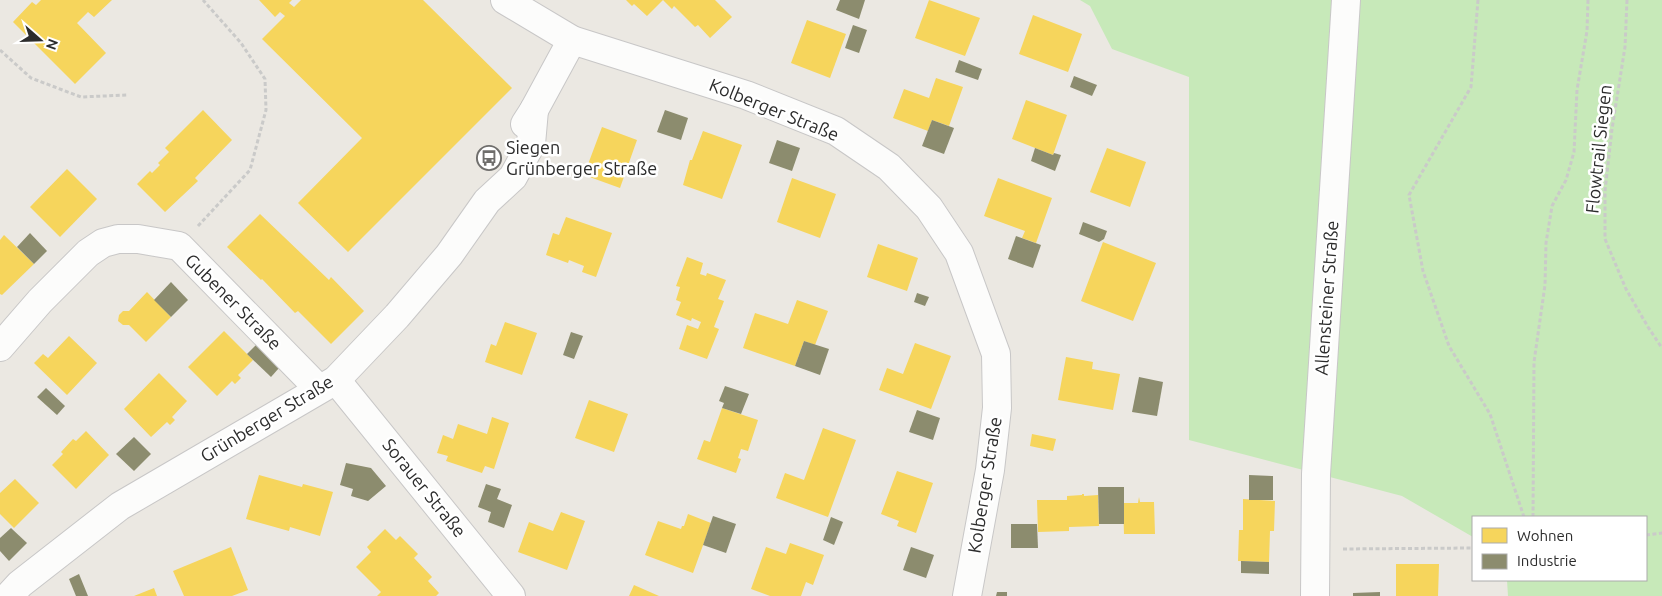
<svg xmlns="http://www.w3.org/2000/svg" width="1662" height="596" font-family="Ubuntu,sans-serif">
  <rect width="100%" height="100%" fill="#ebe8e2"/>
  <path fill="#c7e9b9" d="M1080,0H1662V596H1508L1507,580H1646V517H1473V537L1402,496L1189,440V77L1112,49L1090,6Z"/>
  <g fill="#f6d55c">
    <path d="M41,0H112L94,17L88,12L77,23L106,53L75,84L13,22L32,2L36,5Z"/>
    <path d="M259,0H292L289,3L294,7L301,0H423L512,88L348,252L298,203L362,138L262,39L285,16L280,12L275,17Z"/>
    <path d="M626,0H715L732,17L710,38L698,25L695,27L674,6L672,9L663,0L647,16L634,4L632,6Z"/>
    <path d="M929,0L980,18L965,56L915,38Z"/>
    <path d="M1033,15L1082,34L1068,72L1019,54Z"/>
    <path d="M807,20L846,34L830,78L791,63Z"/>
    <path d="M936,78L963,87L949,126L932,120L928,131L893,118L904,89L929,98Z"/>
    <path d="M1026,100L1067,115L1053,155L1012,139Z"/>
    <path d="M203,110L232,140L195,178L198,181L165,212L137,184L150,171L152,173L160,165L158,163L169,152L165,148Z"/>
    <path d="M602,127L637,140L620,188L584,175Z"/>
    <path d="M703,131L742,145L722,199L683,185L690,160H692Z"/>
    <path d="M1107,148L1146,162L1130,207L1090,192Z"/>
    <path d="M67,169L97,199L60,237L30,207Z"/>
    <path d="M792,178L836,194L820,238L777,222Z"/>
    <path d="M998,178L1052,198L1036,243L1022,238L1025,231L984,216Z"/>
    <path d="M260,214L329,280L331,277L364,311L331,344L298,311L295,313L262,279L261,280L227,247Z"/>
    <path d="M566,217L612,233L596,277L582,272L584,266L569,260L568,263L546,255L553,233L559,235Z"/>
    <path d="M4,235L34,264L2,295L0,294V240Z"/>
    <path d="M1103,242L1156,263L1133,321L1081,301Z"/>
    <path d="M878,244L918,258L907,291L867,277Z"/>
    <path d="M687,257L703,263L700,274L706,276L707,273L726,280L718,299L724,301L714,327L719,329L707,359L679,349L687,325L698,329L701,322L692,318L691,321L676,315L681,302L676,300L680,287L676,286Z"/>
    <path d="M147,292L171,317L146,342L129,325H123L118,321L119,315L123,311H129Z"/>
    <path d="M797,300L828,311L815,345L804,341L795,366L743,348L755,313L788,324Z"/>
    <path d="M505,322L537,333L522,375L485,362L491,344L496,346Z"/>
    <path d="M224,331L253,360L238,375L241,378L235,384L232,381L217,396L188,367Z"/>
    <path d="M69,336L97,363L67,395L34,363L43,354L48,358Z"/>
    <path d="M915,343L951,356L931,409L879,390L887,368L903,374Z"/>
    <path d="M1066,357L1093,362L1092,369L1120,374L1113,410L1058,400Z"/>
    <path d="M159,373L187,401L172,417L175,420L170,425L167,422L151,437L124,409Z"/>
    <path d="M589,400L628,414L614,452L575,438Z"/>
    <path d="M722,408L758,420L748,451L741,449L738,458L741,459L736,473L697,459L704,440L710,442Z"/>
    <path d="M492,417L509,423L494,469L485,466L482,473L446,461L448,456L437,453L443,435L453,439L458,424L487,434Z"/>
    <path d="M823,428L856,440L828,517L776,498L785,473L804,480Z"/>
    <path d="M86,431L109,455L76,489L52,465L63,454L61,452L73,439L76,441Z"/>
    <path d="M1032,434L1056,439L1053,451L1030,446Z"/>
    <path d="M897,471L933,483L916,533L897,526L899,521L881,514Z"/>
    <path d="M259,475L302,487L303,484L333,492L320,536L290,527L289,531L246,519Z"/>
    <path d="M15,479L39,503L14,528L0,514V493Z"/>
    <path d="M1082,494H1084V496L1098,495L1099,526L1069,527V531L1038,532L1037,500H1067V496L1082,495Z"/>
    <path d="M1139,497L1140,502H1154L1155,534H1124L1123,503H1138Z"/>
    <path d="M1243,499L1275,501L1274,531H1270L1269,562L1238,561L1239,530H1243Z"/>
    <path d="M561,512L585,521L567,570L518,552L529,522L553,531Z"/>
    <path d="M688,514L711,523L693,573L645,555L658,521L681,529L682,526H684Z"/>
    <path d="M385,529L396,540L400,536L418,554L414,558L432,577L428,581L439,593L436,596H377L381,592L356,567L371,552L367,547Z"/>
    <path d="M790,543L824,555L813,585L806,582L801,596H770L751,589L766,547L786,554Z"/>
    <path d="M231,547L248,590L232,596H184L173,571Z"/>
    <path d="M1396,564H1439L1438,596H1396Z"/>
    <path d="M634,585L659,596H629Z"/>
    <path d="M154,588L157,596H134Z"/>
  </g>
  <g fill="#8c8c6e">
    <path d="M840,0H865L859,19L836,10Z"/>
    <path d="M853,25L867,30L859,53L845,48Z"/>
    <path d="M959,60L982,69L978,80L955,72Z"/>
    <path d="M1074,76L1097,85L1092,96L1070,87Z"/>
    <path d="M665,110L688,118L681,140L657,132Z"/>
    <path d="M932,120L954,128L944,154L922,146Z"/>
    <path d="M777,140L800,148L792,171L769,163Z"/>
    <path d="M1035,148L1053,155L1054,153L1061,155L1055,171L1031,161Z"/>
    <path d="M1083,222L1107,231L1104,239L1099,242L1079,234Z"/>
    <path d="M30,233L47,251L34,264L17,247Z"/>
    <path d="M1016,236L1041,245L1033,268L1008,259Z"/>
    <path d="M171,282L188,300L171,317L154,300Z"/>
    <path d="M917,293L929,297L925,306L914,302Z"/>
    <path d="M571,332L583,336L574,359L563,355Z"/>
    <path d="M804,341L829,349L820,375L795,366Z"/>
    <path d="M256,345L279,368L271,377L247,354Z"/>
    <path d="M1139,377L1163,382L1157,416L1132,412Z"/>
    <path d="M725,386L749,394L741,414L722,408L724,403L719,401Z"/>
    <path d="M46,388L65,406L57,415L37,397Z"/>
    <path d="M917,410L940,418L933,440L909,432Z"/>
    <path d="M134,437L151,454L134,471L116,454Z"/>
    <path d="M346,463L371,468L386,486L368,501L351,496L353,489L340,485Z"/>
    <path d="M1249,475L1273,476V500H1249Z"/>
    <path d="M486,484L501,489L497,499L512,505L504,528L488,522L491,512L478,507Z"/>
    <path d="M1098,487H1124V524H1099Z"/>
    <path d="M713,516L736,524L726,553L703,545Z"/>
    <path d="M831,517L843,522L834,545L823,540Z"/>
    <path d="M1011,524H1037L1038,548H1011Z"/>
    <path d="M11,528L27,543L9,561L0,551V538Z"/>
    <path d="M911,547L934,555L926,578L903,570Z"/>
    <path d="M1241,561L1269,562V574L1241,573Z"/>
    <path d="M79,574L88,596H76L69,579Z"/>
    <path d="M997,592H1007V596H996Z"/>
    <path d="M1380,592V596H1353V593Z"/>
  </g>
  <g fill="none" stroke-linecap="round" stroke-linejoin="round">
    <defs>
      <g id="minor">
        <path d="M505,0L572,40L746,95L836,131L889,167L929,208L959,253L996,354L997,408L990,470L967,596"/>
        <path d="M525,124L534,110L572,40"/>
        <path d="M0,347L40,301L88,253L103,243L118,239H138L179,246L319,389"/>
        <path d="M336,380L511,596"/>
        <path d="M9,596L20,584L120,506L336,380L397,316L449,255L487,201L513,177L531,144L534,110"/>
        <path d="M1315,596L1316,474L1346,0"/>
      </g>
    </defs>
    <use href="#minor" stroke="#c8c7c7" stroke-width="30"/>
    <g stroke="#cacac9" stroke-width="3" stroke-dasharray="4 2.5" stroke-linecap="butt">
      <path d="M1478,0L1471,87L1409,195L1423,271L1449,346L1490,414L1524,517"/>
      <path d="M1627,0L1625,47L1612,129L1605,191V239L1626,289L1648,327L1662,348"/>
      <path d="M0,50L31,78L81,97L127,95"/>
      <path d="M198,226L250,170L266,110L265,79L241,43L203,0"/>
      <path d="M1533,517L1534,362L1545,285L1546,243L1552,206L1566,180L1574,152L1577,90L1587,31L1588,0"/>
      <path d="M1646,535L1662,533"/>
      <path d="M1343,549L1473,548"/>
    </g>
    <use href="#minor" stroke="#fcfcfb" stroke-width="28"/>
  </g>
  <defs>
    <symbol id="bus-ring" viewBox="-11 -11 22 22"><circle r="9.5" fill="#fff" stroke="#6f6e6c" stroke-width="1.5"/><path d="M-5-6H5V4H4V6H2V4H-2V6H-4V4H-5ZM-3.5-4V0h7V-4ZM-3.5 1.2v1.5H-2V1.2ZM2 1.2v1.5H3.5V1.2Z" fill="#6f6e6c"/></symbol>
  </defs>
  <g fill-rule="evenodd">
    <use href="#bus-ring" x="475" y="144" width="28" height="28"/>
  </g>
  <g text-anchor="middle" stroke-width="5" stroke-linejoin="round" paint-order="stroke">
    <g font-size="18" fill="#2c2c2c" stroke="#fff">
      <text transform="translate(774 110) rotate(22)" y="6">Kolberger Straße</text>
      <text transform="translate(1599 149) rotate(-84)" y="6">Flowtrail Siegen</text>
      <text transform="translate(1327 298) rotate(-86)" y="6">Allensteiner Straße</text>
      <text transform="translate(233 302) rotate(45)" y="6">Gubener Straße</text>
      <text transform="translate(267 419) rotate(-31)" y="6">Grünberger Straße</text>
      <text transform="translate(985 485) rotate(-81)" y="6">Kolberger Straße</text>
      <text transform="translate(424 488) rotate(51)" y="6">Sorauer Straße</text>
    </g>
    <g font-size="18" fill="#2c2c2c" stroke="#fff" text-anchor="start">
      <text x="506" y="154">Siegen<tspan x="506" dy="21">Grünberger Straße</tspan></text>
    </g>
  </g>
  <rect x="1472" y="516" width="175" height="65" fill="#ffffff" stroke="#ababab"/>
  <rect x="1482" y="528" width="25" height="15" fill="#f6d55c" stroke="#ababab"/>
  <text x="1517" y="541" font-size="15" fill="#2c2c2c">Wohnen</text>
  <rect x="1482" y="554" width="25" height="15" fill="#8c8c6e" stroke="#ababab"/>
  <text x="1517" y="566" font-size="15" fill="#2c2c2c">Industrie</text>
  <g transform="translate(40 40) rotate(110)" stroke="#ffffff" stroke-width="4" paint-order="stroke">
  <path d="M0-4L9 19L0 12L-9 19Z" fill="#2c2c2c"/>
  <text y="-8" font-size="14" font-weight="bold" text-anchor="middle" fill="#2c2c2c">N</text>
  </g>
</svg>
